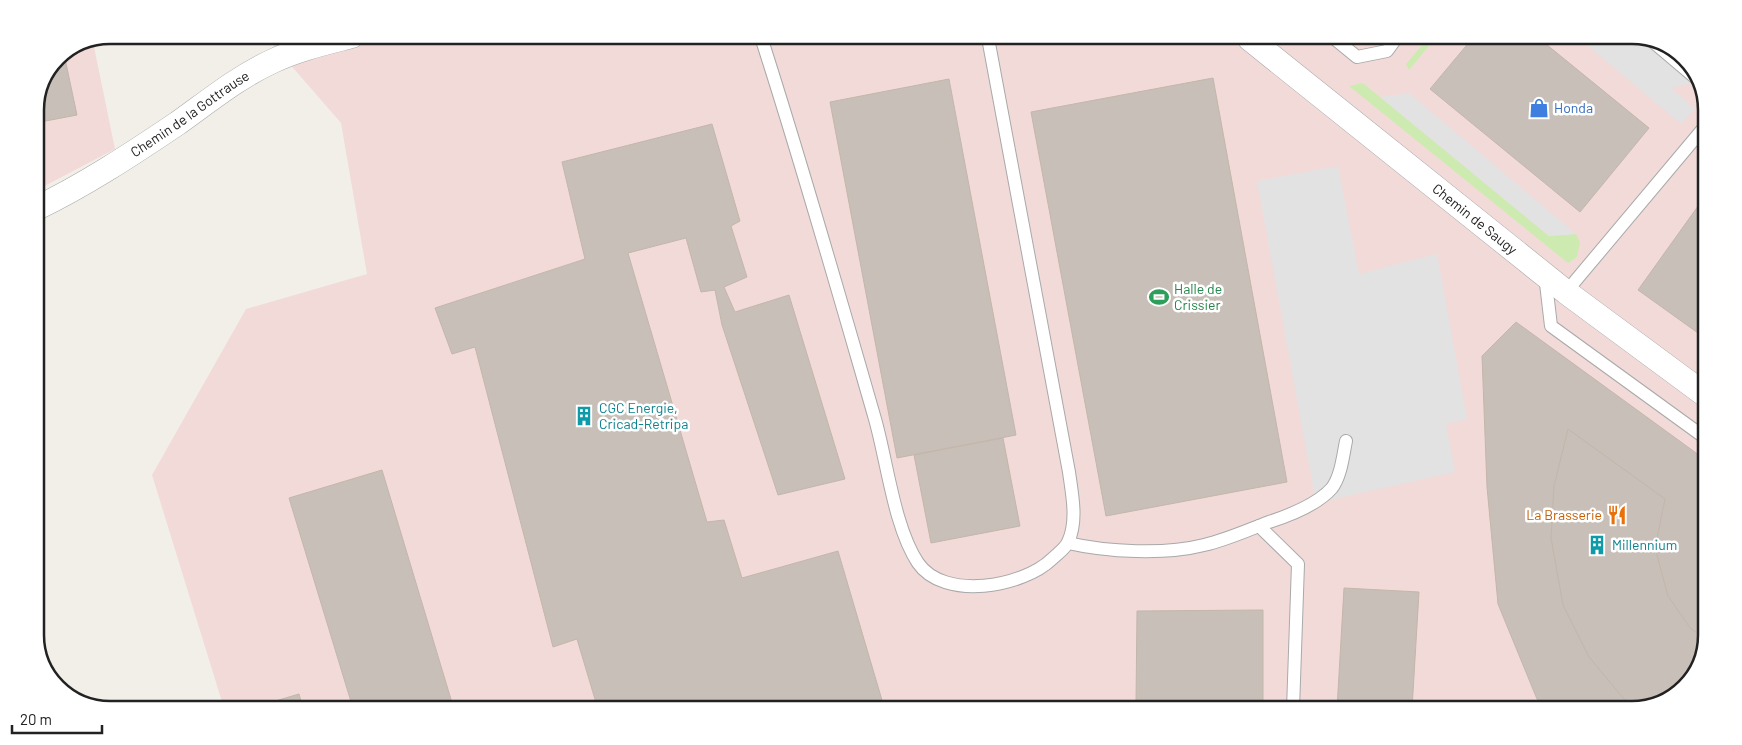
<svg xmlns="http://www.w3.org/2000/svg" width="1742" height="745" font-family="Barlow,sans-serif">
  <rect width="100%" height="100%" fill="#f2efe9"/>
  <g fill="#f2dad9">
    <path d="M268,36L1661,41L1692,64L1707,105L1701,664L1674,697L1633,710L223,705L152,475L246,309L367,274L341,123L268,39Z"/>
    <path d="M93,42L115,149L35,191V105L57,57Z"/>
  </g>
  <g fill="#cdebb0">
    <path d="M1426,40H1434L1409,70L1406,64Z"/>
    <path d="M1363,83L1549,236L1576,234L1580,242L1577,257L1568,263L1349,86Z"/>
  </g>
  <g fill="#e2e2e2">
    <path d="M1581,40L1646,41L1696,82L1671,88L1695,109L1681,124Z"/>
    <path d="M1409,93L1576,234L1549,236L1380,97Z"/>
    <path d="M1338,166L1359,274L1437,254L1467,419L1446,424L1455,472L1316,503L1257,181Z"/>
  </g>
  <g fill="#c7bfb8" stroke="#c4b6ab">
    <path d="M1471,40H1541L1649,128L1580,212L1430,89Z"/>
    <path d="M64,54L77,115L35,123V105L57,57Z"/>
    <path d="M1213,78L1287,482L1106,516L1031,112Z"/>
    <path d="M949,79L1016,435L897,458L830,102Z"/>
    <path d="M712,124L740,221L731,226L747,277L724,287L735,312L789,295L845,479L778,495L722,325L715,290L701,292L686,238L628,253L707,522L724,520L742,578L838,551L884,707L597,706L577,639L553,647L475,347L452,354L435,308L585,259L562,162Z"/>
    <path d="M1706,195L1705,338L1638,290Z"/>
    <path d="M1516,322L1703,458L1701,664L1674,697L1633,710H1545L1537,699L1498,604L1487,487L1482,356Z"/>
    <path d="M1568,429L1665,499L1655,548L1668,596L1691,629L1702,636L1701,664L1674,697L1636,709L1624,699L1589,657L1563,605L1551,538L1554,486Z"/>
    <path d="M1003,438L1020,526L931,543L914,455Z"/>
    <path d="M382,470L453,706L352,705L289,498Z"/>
    <path d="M1344,588L1419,592L1412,709H1337Z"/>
    <path d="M1263,610V709L1195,708V704H1136L1137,611Z"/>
    <path d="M299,694L302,705H262Z"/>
    <rect x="1026" y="703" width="46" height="5"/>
  </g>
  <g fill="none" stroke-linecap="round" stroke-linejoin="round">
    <defs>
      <g id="service">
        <path d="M761,37C802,164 838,291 875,419C887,461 894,527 918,563C944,601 1023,587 1052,559C1057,554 1066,548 1068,542C1078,521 1072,494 1069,472L988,38"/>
        <path d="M1335,39L1357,57L1387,51L1395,40"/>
        <path d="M1652,41L1698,80"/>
        <path d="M1545,275L1551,326L1704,437"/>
        <path d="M1566,292L1707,124"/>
        <path d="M1259,526L1298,564L1293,709"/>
        <path d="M1068,543C1107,552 1165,555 1204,545C1226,540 1248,530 1269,522C1288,516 1318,504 1332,488C1341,476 1343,456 1346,441"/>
      </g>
      <g id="minor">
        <path id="s1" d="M1250,39L1566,292L1704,394"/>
        <path id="s2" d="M35,209C85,185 132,154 178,123C209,101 238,77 273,61C298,49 325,43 352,36"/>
      </g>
    </defs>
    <use href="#service" stroke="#a9a9a9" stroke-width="14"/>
    <use href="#minor" stroke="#a9a9a9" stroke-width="25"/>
    <use href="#service" stroke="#fff" stroke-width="12"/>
    <use href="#minor" stroke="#fff" stroke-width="24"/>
  </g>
  <defs>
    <symbol id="shop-bare" viewBox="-9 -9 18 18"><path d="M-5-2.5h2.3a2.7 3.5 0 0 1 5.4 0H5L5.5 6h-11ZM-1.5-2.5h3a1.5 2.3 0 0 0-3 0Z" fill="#3f7fe0" stroke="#fff" stroke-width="2.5" paint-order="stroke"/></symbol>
    <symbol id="stadium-bare" viewBox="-9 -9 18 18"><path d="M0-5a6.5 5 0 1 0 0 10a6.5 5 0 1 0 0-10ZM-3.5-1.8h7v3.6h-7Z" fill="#2e9e5b" stroke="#fff" stroke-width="2.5" paint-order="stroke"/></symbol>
    <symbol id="building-bare" viewBox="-9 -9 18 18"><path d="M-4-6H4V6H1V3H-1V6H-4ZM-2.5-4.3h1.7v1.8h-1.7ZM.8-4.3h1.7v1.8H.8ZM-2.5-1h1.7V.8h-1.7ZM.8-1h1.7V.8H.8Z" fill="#0f9aa8" stroke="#fff" stroke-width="2.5" paint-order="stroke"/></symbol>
    <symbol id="restaurant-bare" viewBox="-9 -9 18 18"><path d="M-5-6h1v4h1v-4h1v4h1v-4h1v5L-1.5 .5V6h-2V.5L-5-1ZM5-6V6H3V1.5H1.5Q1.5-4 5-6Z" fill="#e8710a" stroke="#fff" stroke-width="2.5" paint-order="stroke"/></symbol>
  </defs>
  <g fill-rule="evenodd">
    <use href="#shop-bare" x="1525" y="94" width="28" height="28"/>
    <use href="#stadium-bare" x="1145" y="283" width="28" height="28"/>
    <use href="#building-bare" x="570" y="402" width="28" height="28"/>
    <use href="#restaurant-bare" x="1603" y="501" width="28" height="28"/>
    <use href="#building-bare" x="1583" y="531" width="28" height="28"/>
  </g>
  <g text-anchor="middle" stroke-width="5" stroke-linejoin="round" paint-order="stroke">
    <g font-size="14" fill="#366cbe" stroke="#fff" text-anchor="start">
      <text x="1554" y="113">Honda</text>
    </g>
    <g font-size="14" fill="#222" stroke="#fff">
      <text dy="5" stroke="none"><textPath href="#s2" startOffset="182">Chemin de la Gottrause</textPath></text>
      <text dy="5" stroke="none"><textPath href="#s1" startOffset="288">Chemin de Saugy</textPath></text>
    </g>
    <g font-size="14" fill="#27864d" stroke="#fff" text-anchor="start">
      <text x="1174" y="294">Halle de<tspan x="1174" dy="16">Crissier</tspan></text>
    </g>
    <g font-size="14" fill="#0d838f" stroke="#fff" text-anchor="start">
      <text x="599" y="413">CGC Energie,<tspan x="599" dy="16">Cricad-Retripa</tspan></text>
      <text x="1612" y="550">Millennium</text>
    </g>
    <g font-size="14" fill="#c56008" stroke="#fff" text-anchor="end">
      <text x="1602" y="520">La Brasserie</text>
    </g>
  </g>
  <path d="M0 0H1742V745H0ZM110 44H1632A66 66 0 0 1 1698 110V635A66 66 0 0 1 1632 701H110A66 66 0 0 1 44 635V110A66 66 0 0 1 110 44Z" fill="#fff" fill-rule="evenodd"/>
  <path fill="none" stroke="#222" stroke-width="2.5" d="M110 44H1632A66 66 0 0 1 1698 110V635A66 66 0 0 1 1632 701H110A66 66 0 0 1 44 635V110A66 66 0 0 1 110 44Z"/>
  <path d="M12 725v8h90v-8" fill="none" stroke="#222222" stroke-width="2.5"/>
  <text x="20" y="725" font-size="15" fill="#222222" stroke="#ffffff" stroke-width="4" paint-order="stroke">20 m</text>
</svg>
